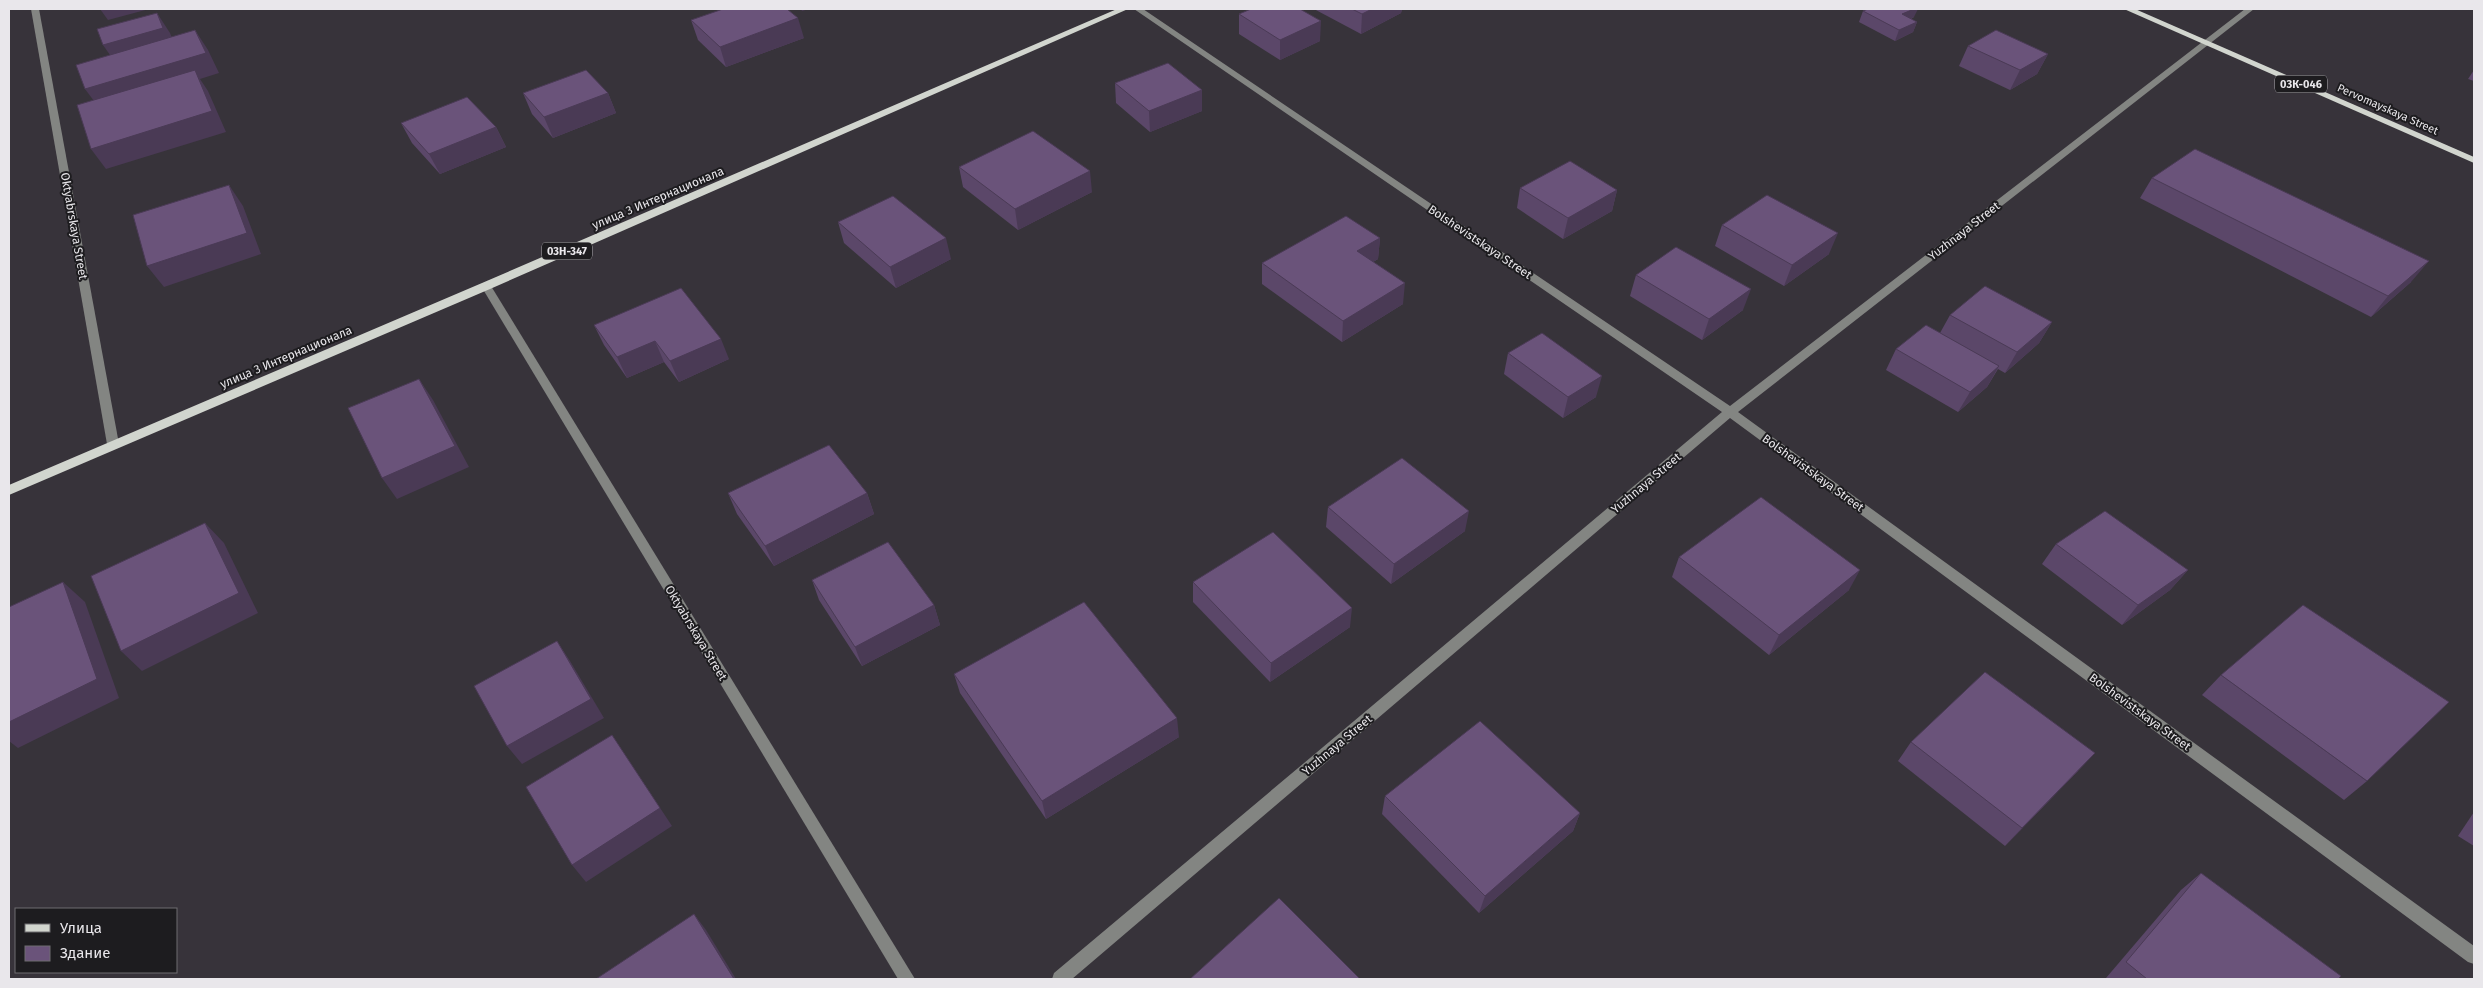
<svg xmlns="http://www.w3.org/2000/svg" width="2483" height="988" font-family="'Fira Sans',sans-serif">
  <rect width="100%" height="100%" fill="#37333a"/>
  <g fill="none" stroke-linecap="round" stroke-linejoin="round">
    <g fill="#838582" fill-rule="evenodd">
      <path d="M31,9H39L119,444L113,448L107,444Z"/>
      <path d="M1134,9H1143L1730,406L2245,9H2254L1738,412L2474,946V964L2468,962L1730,418L1072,979H1052L1054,973L1722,412Z"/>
      <path d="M486,282L491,286L915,979H898L481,286Z"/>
    </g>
    <g fill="#d1d5ce" fill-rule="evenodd">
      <path d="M1117,9H1128L490,289L9,495V485L482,283Z"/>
      <path d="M2124,9H2135L2474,157V163Z"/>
    </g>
  </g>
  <g fill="#5b4769">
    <path d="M1314,9H1402L1401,13L1361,34Z"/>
    <path d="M1863,11L1914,17L1911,19L1917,22L1913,32L1895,41L1859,22Z"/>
    <path d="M1239,14L1320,41L1280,60L1239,34Z"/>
    <path d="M691,20L804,38L726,67L698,40Z"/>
    <path d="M1968,46L2048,54L2037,74L2010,90L1959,66Z"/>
    <path d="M2474,70V81L2468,79Z"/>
    <path d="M1115,83L1202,90V111L1150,132L1116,103Z"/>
    <path d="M523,93H608L616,113L553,138L532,114Z"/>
    <path d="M401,123L496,127L506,147L440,174L412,143Z"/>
    <path d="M959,167L1092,192L1018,230L963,187Z"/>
    <path d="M2152,178L2411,282L2371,317L2140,198Z"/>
    <path d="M1520,188L1617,190L1612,211L1563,239L1517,208Z"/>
    <path d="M838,222L951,259L896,288L844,243Z"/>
    <path d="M1722,225L1829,254L1784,286L1715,246Z"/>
    <path d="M1380,238L1378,259L1373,262L1403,304L1342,342L1262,284V263Z"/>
    <path d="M1636,275L1743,310L1702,340L1630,296Z"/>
    <path d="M1950,315L2052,322L2039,343L2005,373L1998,369L1987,387L1958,412L1886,370L1896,349L1940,333Z"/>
    <path d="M594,325L729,359L679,382L664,362L627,378L604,345Z"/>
    <path d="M1508,353L1596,397L1563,418L1504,374Z"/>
    <path d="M728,493H867L874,514L774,566L737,514Z"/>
    <path d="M1328,507L1465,531L1391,584L1326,527Z"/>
    <path d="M2056,544L2188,570L2170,590L2122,625L2042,564Z"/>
    <path d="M1679,557L1849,590L1769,655L1672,577Z"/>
    <path d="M812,580L934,605L940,625L862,666L819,600Z"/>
    <path d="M1193,582L1350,627L1270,682L1193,602Z"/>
    <path d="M954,674L1179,737L1046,819L960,693Z"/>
    <path d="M2221,675L2367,781L2344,800L2202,695Z"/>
    <path d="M1911,742L2078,771L2005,846L1898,761Z"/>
    <path d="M1385,796L1580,813L1573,831L1479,913L1382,814Z"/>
    <path d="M2474,812V846L2458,836Z"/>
    <path d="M2201,873L2338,979H2107L2106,978L2181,890Z"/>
  </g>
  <g fill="#4a3a55">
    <path d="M100,9H149L108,20Z"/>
    <path d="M801,9H809L802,11Z"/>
    <path d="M1372,9H1402L1401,13L1361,34L1362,14Z"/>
    <path d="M1914,9H1918L1914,17L1898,25L1902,14Z"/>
    <path d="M157,13L170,33L176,48L117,65L103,45Z"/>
    <path d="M798,18L804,38L726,67L720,47Z"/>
    <path d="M1321,21L1320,41L1280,60V40Z"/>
    <path d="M1917,22L1913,32L1895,41L1899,30Z"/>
    <path d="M195,30L208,50L219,73L200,79L208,91L226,132L106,169L91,149L100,109L85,89Z"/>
    <path d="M2048,54L2037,74L2010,90L2020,70Z"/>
    <path d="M1202,90V111L1150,132L1149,111Z"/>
    <path d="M608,93L616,113L553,138L544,117Z"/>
    <path d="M496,127L506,147L440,174L429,154Z"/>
    <path d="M1090,171L1092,192L1018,230L1015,209Z"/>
    <path d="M229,185L243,206L261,254L164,287L147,266Z"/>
    <path d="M1617,190L1612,211L1563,239L1568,218Z"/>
    <path d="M1838,233L1829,254L1784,286L1792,265Z"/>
    <path d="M946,238L951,259L896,288L890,267Z"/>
    <path d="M1380,238L1378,259L1356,272L1357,251Z"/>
    <path d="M2429,261L2411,282L2371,317L2388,296Z"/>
    <path d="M1405,283L1403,304L1342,342L1343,321Z"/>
    <path d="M1751,289L1743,310L1702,340L1709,319Z"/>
    <path d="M2052,322L2039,343L2005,373L2017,352Z"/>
    <path d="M721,339L729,359L679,382L670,361Z"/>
    <path d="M655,341L664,362L627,378L617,357Z"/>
    <path d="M1999,366L1987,387L1958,412L1970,392Z"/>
    <path d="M1602,376L1596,397L1563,418L1568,397Z"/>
    <path d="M419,379L433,400L469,467L397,499L382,478Z"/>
    <path d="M867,493L874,514L774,566L765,546Z"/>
    <path d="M1469,511L1465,531L1391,584L1394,564Z"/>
    <path d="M205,523L224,543L258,613L142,671L121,651Z"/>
    <path d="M1860,570L1849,590L1769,655L1779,635Z"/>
    <path d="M2188,570L2170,590L2122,625L2138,605Z"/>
    <path d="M63,582L85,602L119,698L18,748L9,741V722Z"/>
    <path d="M934,605L940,625L862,666L855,647Z"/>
    <path d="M1352,608L1350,627L1270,682L1271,663Z"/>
    <path d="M557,641L570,661L604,718L522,764L507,746Z"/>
    <path d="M1177,718L1179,737L1046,819L1042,801Z"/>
    <path d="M612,735L672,826L586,882L572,865Z"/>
    <path d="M2095,753L2078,771L2005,846L2022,828Z"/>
    <path d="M1580,813L1573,831L1479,913L1485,896Z"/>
    <path d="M694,914L706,930L736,979H734Z"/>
  </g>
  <g fill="#6a537a" stroke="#4a3a55">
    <path d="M723,9H787L798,18L720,47L691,20Z"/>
    <path d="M1251,9H1300L1321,21L1280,40L1239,14Z"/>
    <path d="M1352,9H1372L1362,14Z"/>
    <path d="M1868,9H1914L1902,14L1917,22L1899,30L1863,11Z"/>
    <path d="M157,13L163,28L103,45L97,29Z"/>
    <path d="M195,30L206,53L85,89L76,65Z"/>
    <path d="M1996,30L2048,54L2020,70L1968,46Z"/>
    <path d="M1168,63L1202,90L1149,111L1115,83Z"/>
    <path d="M195,70L212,111L91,149L77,105Z"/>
    <path d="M586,70L608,93L544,117L523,93Z"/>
    <path d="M467,97L496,127L429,154L401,123Z"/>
    <path d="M1033,131L1090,171L1015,209L959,167Z"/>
    <path d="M2195,149L2429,261L2388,296L2152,178Z"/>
    <path d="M1570,161L1617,190L1568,218L1520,188Z"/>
    <path d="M229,185L247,233L147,266L133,215Z"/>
    <path d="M1767,195L1838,233L1792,265L1722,225Z"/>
    <path d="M893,196L946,238L890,267L838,222Z"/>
    <path d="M1346,216L1380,238L1357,251L1405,283L1343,321L1262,263Z"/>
    <path d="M1676,247L1751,289L1709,319L1636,275Z"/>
    <path d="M1985,286L2052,322L2017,352L1950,315Z"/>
    <path d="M681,288L721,339L670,361L655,341L617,357L594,325Z"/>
    <path d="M1926,325L1999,366L1970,392L1896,349Z"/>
    <path d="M1542,333L1602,376L1568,397L1508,353Z"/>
    <path d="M419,379L455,446L382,478L348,408Z"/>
    <path d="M829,445L867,493L765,546L728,493Z"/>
    <path d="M1402,458L1469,511L1394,564L1328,507Z"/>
    <path d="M1761,497L1860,570L1779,635L1679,557Z"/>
    <path d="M2105,511L2188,570L2138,605L2056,544Z"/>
    <path d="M205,523L239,593L121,651L91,576Z"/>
    <path d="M1273,532L1352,608L1271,663L1193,582Z"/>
    <path d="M888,542L934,605L855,647L812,580Z"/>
    <path d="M63,582L97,679L9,722V607Z"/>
    <path d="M1084,602L1177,718L1042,801L954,674Z"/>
    <path d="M2303,605L2449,702L2367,781L2221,675Z"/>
    <path d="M557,641L591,699L507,746L474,686Z"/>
    <path d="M1985,672L2095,753L2022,828L1911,742Z"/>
    <path d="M1480,721L1580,813L1485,896L1385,796Z"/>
    <path d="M612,735L660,808L572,865L526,787Z"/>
    <path d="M2201,873L2341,976L2338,979H2147L2126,962Z"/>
    <path d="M1279,898L1360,979H1190Z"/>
    <path d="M694,914L734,979H596Z"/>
  </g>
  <g text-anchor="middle" stroke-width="4" stroke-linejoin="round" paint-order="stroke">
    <g fill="#1d1c1f" stroke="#acaaae" stroke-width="1">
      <rect x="2275" y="75.5" width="52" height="17" rx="4"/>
      <rect x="542" y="242.5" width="50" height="17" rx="4"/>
    </g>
    <g font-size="11" font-weight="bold" fill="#e9e7eb">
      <text x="2301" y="88">03К-046</text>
      <text x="567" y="255">03Н-347</text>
    </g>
    <g font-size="11" fill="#e9e7eb" stroke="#1d1c1f">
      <text transform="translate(2388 109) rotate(24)" y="4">Pervomayskaya Street</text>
    </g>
    <g font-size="12" fill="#e9e7eb" stroke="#1d1c1f">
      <text transform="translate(658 198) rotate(-23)" y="4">улица 3 Интернационала</text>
      <text transform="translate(74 226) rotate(80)" y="4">Oktyabrskaya Street</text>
      <text transform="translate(1964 231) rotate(-38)" y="4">Yuzhnaya Street</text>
      <text transform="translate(1480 242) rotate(34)" y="4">Bolshevistskaya Street</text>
      <text transform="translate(286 357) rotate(-23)" y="4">улица 3 Интернационала</text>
      <text transform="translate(1813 473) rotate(36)" y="4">Bolshevistskaya Street</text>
      <text transform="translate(1646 483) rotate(-40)" y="4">Yuzhnaya Street</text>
      <text transform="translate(696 633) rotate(59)" y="4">Oktyabrskaya Street</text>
      <text transform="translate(2140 712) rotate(36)" y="4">Bolshevistskaya Street</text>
      <text transform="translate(1337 745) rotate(-40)" y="4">Yuzhnaya Street</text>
    </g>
  </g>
  <rect width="2483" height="988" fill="none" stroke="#e9e7eb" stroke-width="20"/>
  <rect x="15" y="908" width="162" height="65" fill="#1d1c1f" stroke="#6f6d71"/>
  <rect x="25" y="924" width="25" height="8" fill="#d1d5ce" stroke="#6f6d71"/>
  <text x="60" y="933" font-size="15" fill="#e9e7eb">Улица</text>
  <rect x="25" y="946" width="25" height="15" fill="#6a537a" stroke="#6f6d71"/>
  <text x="60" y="958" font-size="15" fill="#e9e7eb">Здание</text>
</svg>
